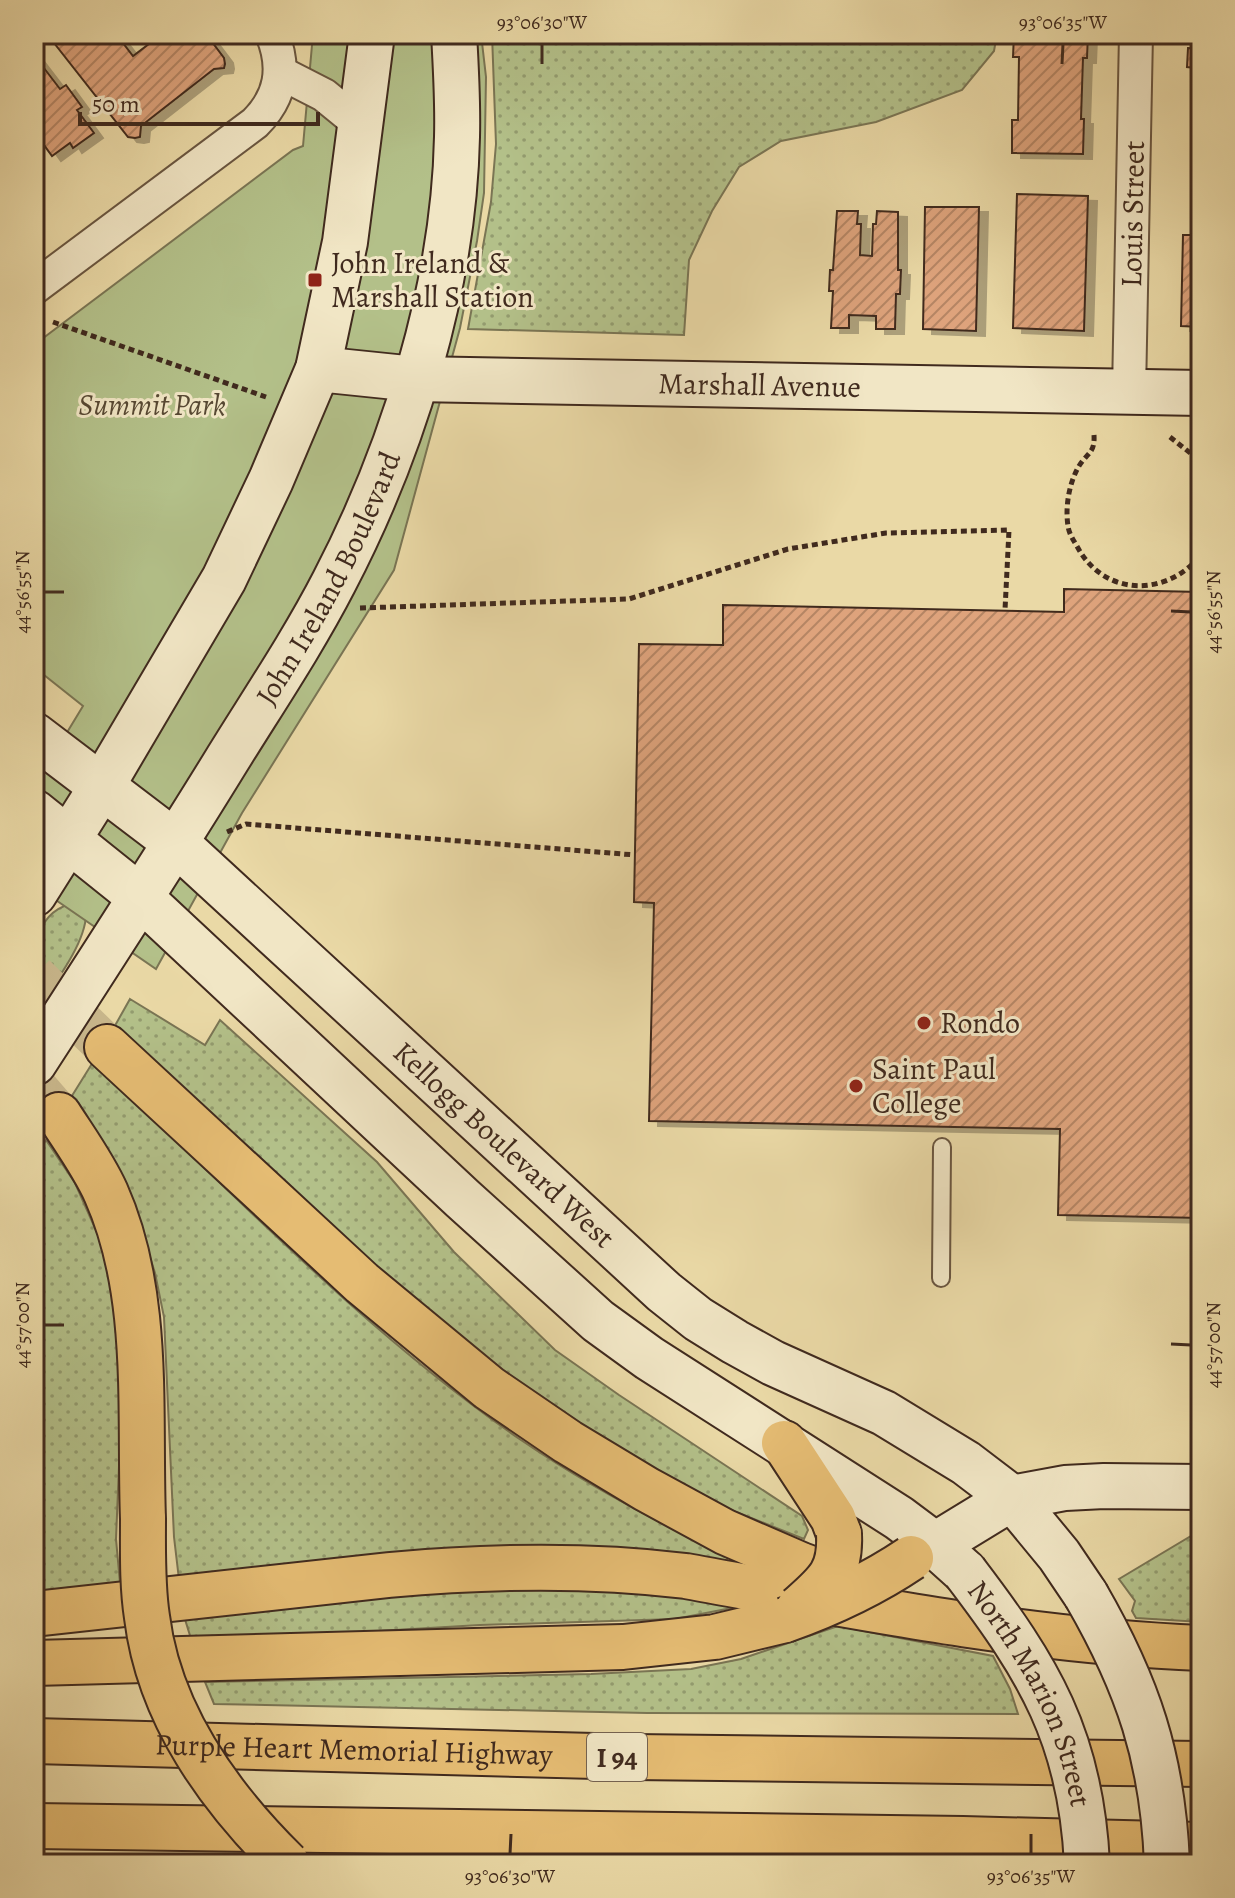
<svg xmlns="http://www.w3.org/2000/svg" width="1235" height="1898" font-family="Alegreya,serif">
  <defs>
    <pattern id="grass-dots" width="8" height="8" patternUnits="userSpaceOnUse" patternTransform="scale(2)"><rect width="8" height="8" fill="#b3c089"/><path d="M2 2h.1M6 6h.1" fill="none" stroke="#939c6f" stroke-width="1.8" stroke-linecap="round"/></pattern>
    <pattern id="building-hatch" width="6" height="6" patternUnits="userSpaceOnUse" patternTransform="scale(2)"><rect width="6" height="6" fill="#dea37b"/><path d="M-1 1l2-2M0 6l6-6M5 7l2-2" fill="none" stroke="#b58564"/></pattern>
    <filter id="shadow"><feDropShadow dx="9" dy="5" stdDeviation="0" flood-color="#0004"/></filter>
  </defs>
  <rect width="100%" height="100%" fill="#ead9a6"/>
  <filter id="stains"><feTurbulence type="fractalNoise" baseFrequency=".0025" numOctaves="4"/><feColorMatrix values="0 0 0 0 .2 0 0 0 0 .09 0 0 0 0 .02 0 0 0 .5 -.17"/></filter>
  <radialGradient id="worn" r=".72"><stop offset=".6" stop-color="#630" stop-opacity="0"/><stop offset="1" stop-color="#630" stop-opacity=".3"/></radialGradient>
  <g fill="url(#grass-dots)" stroke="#7a7554" stroke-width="2">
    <path d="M492,34H997L994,51L962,90L876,122L781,141L739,167L712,211L689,260L684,335L468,329L491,202L496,144Z"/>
    <path d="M70,904L86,915C85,946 50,989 34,1015C34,978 24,917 70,904Z"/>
    <path d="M130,999L205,1045L220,1020L377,1162L454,1252L555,1350L619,1395L802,1516L808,1530L804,1539L724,1507L638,1465L507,1381L108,1038Z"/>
    <path d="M93,1062C231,1191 366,1333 521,1440C587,1485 656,1522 728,1555L726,1570L180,1588L174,1537L164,1317L155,1273L132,1200L70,1099Z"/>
    <path d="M46,1140L75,1183L102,1244L112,1274L122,1393L116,1539L121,1594L34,1604V1159Z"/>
    <path d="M1201,1530V1622L1136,1618L1132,1611L1135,1601L1119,1579Z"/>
    <path d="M620,1586L742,1606L675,1619L480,1625L192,1642L184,1616L394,1592Z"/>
    <path d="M838,1626L993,1656L1010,1689L1018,1714L647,1713L214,1704L205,1682L591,1674L691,1669L741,1659Z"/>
  </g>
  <path fill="#b3c089" stroke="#7a7554" stroke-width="2" d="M313,34H481L486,77L484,193L477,241L460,328L394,570L242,813L156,969L34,885V787L83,706L34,667V345L293,150L303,146Z"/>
  <g fill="url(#building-hatch)" stroke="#402a1e" stroke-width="2" filter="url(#shadow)">
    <path d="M47,34H116L133,56L162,34H206L224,58L225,64L224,68L214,69L141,126L140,137L135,138L128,137Z"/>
    <path d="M1014,34H1088L1087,58H1083L1081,119H1084L1083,154L1012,153V120H1018L1019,57H1013Z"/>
    <path d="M1188,48L1201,49V122L1195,121L1196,68L1187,67Z"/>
    <path d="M34,55L60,89L66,85L82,107L77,110L94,133L73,148L70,143L52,156L44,145L40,147L34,139Z"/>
    <path d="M1017,194L1088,196L1084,331L1013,328Z"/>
    <path d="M925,207H979L976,331L923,329Z"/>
    <path d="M837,211H858L857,224H861L860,255L872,256L873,224H876L877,211L898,212V270H901L900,294H896L895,329H876V316L849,315V328H831L833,291H829L830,270H833Z"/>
    <path d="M1183,235H1201V327L1181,326Z"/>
    <path d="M1064,589L1201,592V1218L1058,1215L1060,1129L649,1121L654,903L634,902L639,644L723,645V605L1064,612Z"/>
  </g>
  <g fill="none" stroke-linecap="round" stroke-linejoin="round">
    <g stroke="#c8b68b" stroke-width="44" stroke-dasharray="44 22" stroke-linecap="butt">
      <path d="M34,976L107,1047"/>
      <path d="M34,1086L59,1115"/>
    </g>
    <defs>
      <path id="lane" d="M941,1278L942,1147"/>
      <g id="street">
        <path d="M281,73L324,95L362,126"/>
        <path d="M34,288L255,123C281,97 286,68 272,34"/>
        <path id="s1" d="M1129,392L1136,34"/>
      </g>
      <g id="secondary">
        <path id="s2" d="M318,369L415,379L1201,393"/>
        <path id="s3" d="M34,735L176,843L664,1292L698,1319L735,1342L773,1363L884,1413L966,1463L1012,1498L1059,1555L1086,1595"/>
        <path d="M34,812L140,897L463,1199L598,1321L649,1358L899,1518L935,1545L965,1572"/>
        <path d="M34,894L102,786L224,579L271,480L318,369L345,242L372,34"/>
        <path id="s4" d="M34,1063C98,964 163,864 225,763C262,703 302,644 334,582C403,450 454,286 457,137C458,102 456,68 454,34"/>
        <path d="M935,1545L1012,1498L1065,1488L1104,1486L1201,1487"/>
      </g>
      <g id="highway">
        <path d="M107,1047L362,1283L489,1388L568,1442L646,1489L725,1532L801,1565L858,1586"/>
        <path d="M59,1115C75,1140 94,1166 106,1193C151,1294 139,1411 143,1519"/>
        <path d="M784,1443L833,1518L839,1534"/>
        <path d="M34,1614L389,1575C488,1566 587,1564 686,1576C856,1607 1028,1641 1201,1648"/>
        <path d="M34,1663L623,1647L715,1637L785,1620"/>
        <path id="s5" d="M34,1741L633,1757L1201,1764"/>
        <path d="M34,1826L963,1839L1201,1845"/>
      </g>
    </defs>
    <use href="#lane" stroke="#6a5640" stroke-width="20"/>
    <use href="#street" stroke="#6a5640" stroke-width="36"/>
    <use href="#secondary" stroke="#402a1e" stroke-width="48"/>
    <use href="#highway" stroke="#402a1e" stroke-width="48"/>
    <g stroke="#402a1e" stroke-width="5" stroke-dasharray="6 4" stroke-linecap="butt">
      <path d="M53,322L266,397"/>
      <path d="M1094,435C1095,453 1088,452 1079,466C1069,483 1065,507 1068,526C1069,534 1074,541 1078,548C1105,597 1167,597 1201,555"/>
      <path d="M1170,437L1194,456L1201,466"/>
      <path d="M360,608L629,599L788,549L886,533L1009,530L1005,610"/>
      <path d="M227,832L246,824L635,855"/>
    </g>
    <use href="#lane" stroke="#f1e6c5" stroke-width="16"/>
    <use href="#street" stroke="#f1e6c5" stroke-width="32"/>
    <use href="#secondary" stroke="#f1e6c5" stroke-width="44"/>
    <use href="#highway" stroke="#e5bc73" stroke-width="44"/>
    <defs>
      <g id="secondary-bridge">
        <path id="s6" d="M965,1572C1039,1669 1081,1738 1087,1864"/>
        <path d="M1086,1595C1138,1685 1163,1759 1167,1864"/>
      </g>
      <g id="highway-bridge">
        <path d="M143,1519C143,1551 142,1585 147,1617C159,1715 219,1797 287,1864"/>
        <path d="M799,1608C827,1583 841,1573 839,1534"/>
        <path d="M785,1620C830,1604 871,1585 911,1558"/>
      </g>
    </defs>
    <use href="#secondary-bridge" stroke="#402a1e" stroke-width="48" stroke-linecap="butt"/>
    <use href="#highway-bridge" stroke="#402a1e" stroke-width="48" stroke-linecap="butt"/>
    <use href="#secondary-bridge" stroke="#f1e6c5" stroke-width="44"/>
    <use href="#highway-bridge" stroke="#e5bc73" stroke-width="44"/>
  </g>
  <path fill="none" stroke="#402a1e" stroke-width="3" d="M542,64V44M1062,64L1063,44M44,592H64M1171,611L1191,612M44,1325H64M1171,1344L1191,1345M510,1854L511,1834M1031,1854V1834"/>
  <g fill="#8f2418" stroke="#f1e6c5" stroke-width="3">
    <rect x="307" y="272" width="16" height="16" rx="4"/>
    <circle cx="924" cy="1023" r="8"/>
    <circle cx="856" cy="1086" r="8"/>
  </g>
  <g text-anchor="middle" stroke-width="6" stroke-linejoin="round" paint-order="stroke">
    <rect fill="#f1e6c5" stroke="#756250" stroke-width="2" x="587" y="1733" width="60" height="48" rx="6"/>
    <g font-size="28" font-weight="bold" fill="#402a1e">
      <text x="617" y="1767">I 94</text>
    </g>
    <g font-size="30" fill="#402a1e" stroke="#f1e6c5">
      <text dy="10" stroke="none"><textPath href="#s1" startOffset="178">Louis Street</textPath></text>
      <text dy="10" stroke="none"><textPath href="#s2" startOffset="442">Marshall Avenue</textPath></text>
      <text dy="10" stroke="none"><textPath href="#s4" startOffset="568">John Ireland Boulevard</textPath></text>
      <text dy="10" stroke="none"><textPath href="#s3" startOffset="624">Kellogg Boulevard West</textPath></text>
      <text dy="10" stroke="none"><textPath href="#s6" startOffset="140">North Marion Street</textPath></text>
      <text dy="10" stroke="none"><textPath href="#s5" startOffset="320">Purple Heart Memorial Highway</textPath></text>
    </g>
    <g font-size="30" fill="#402a1e" stroke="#f1e6c5" text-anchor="start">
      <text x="331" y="273">John Ireland &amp;<tspan x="331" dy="34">Marshall Station</tspan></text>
      <text x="940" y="1033">Rondo</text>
      <text x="872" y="1079">Saint Paul<tspan x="872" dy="34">College</tspan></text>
    </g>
    <g font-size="30" font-style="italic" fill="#574833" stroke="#f1e6c5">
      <text x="152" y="415">Summit Park</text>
    </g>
  </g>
  <rect width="1235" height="1898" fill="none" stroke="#ead9a6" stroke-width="88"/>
  <path d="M80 112v12h238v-12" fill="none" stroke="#402a1e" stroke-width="4"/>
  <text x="92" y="112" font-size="24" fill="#402a1e" stroke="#f1e6c5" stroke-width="6" paint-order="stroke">50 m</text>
  <rect x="44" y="44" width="1147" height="1810" fill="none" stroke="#402a1e" stroke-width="3"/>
  <g font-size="20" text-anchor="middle" fill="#402a1e">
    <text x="542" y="29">93°06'30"W</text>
    <text x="1063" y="29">93°06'35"W</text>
    <text transform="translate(22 592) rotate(-90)" y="7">44°56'55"N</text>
    <text transform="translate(1213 612) rotate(-90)" y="7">44°56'55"N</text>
    <text transform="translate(22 1325) rotate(-90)" y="7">44°57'00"N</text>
    <text transform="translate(1213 1345) rotate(-90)" y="7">44°57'00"N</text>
    <text x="510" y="1883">93°06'30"W</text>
    <text x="1031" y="1883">93°06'35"W</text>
  </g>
  <rect width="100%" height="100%" filter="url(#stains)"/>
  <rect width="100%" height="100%" fill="url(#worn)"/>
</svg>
